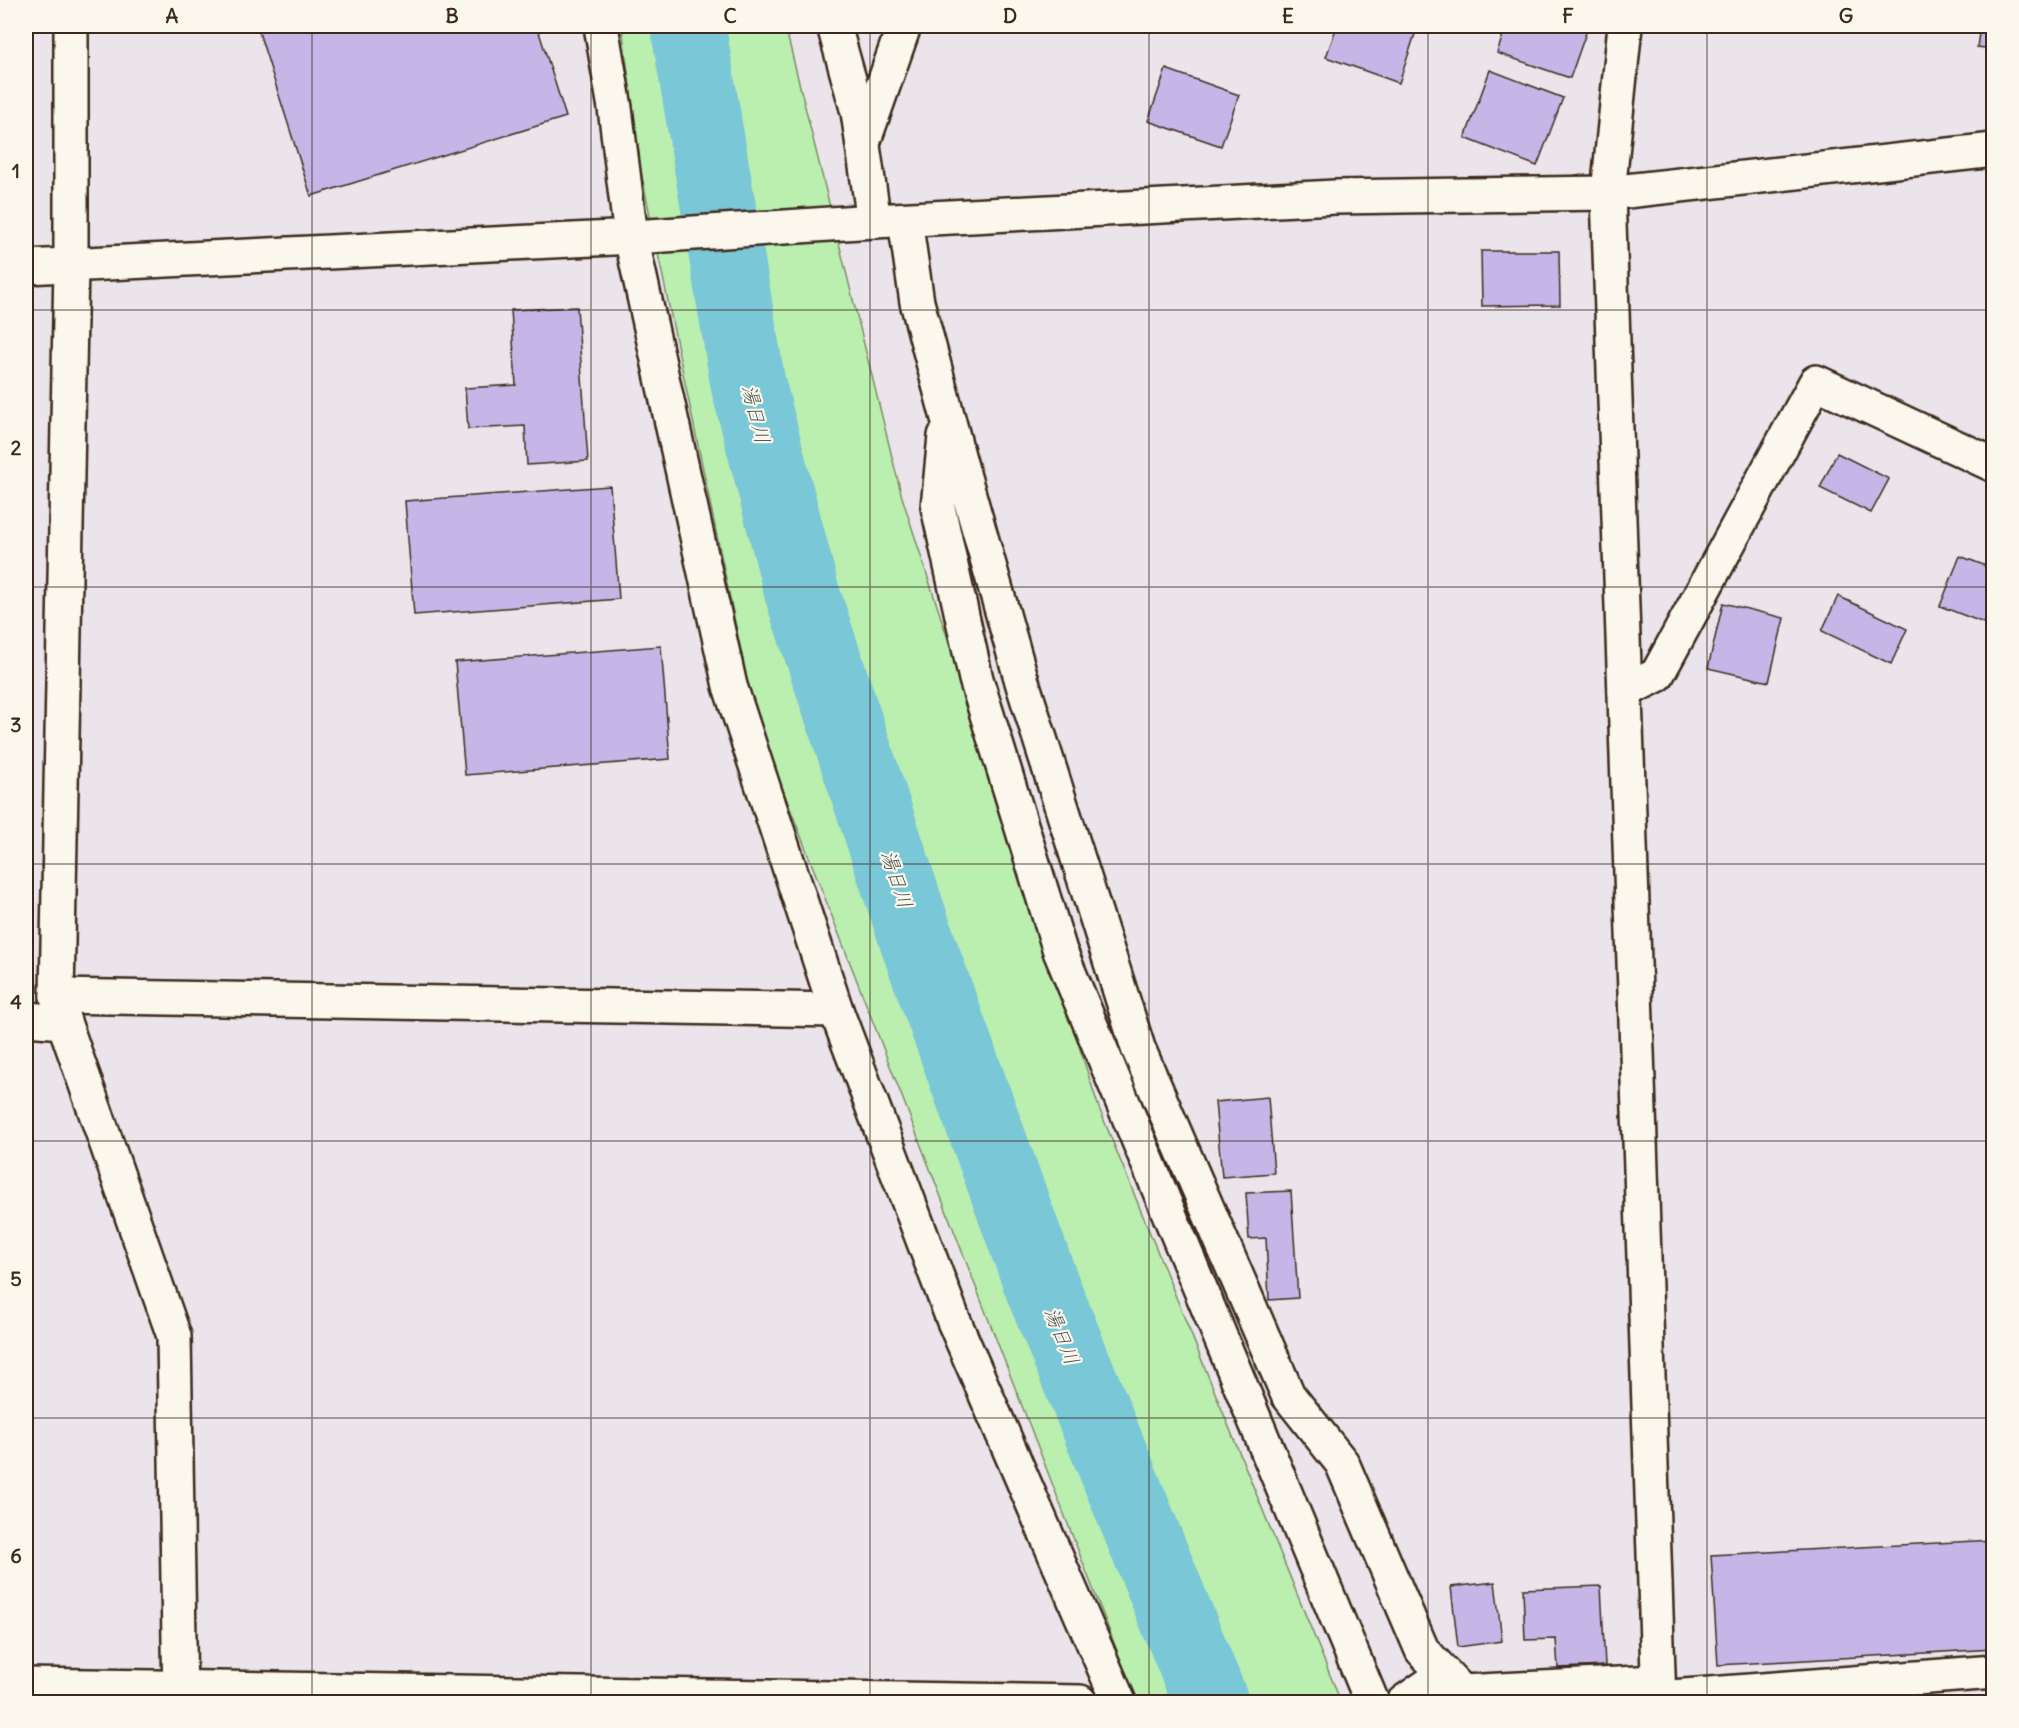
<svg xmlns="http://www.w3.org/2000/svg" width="2019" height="1728" font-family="Delius,'Klee One',sans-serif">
  <rect width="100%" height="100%" fill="#ebe4ea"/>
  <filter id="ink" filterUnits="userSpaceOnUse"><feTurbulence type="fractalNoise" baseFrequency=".0167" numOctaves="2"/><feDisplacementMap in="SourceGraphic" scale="12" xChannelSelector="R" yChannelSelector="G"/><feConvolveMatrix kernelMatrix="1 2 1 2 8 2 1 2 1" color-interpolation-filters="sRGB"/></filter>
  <g filter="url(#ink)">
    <path fill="#bbefaf" stroke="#7b8c66" stroke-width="1.5" d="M622,26H785L902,497L1099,1108L1341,1702H1137L755,718L641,172Z"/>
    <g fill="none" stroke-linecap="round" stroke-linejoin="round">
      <path stroke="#79c7d7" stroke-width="75" d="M688,26L748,384L802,593L921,952L1043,1289L1211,1702"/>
    </g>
    <g fill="#c5b6e7" stroke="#3b2a1e" stroke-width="1.5">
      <path d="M257,26H537L566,117L311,196Z"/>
      <path d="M1337,26H1400L1416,31L1399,83L1326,57Z"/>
      <path d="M1506,26L1588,27L1570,78L1497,53Z"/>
      <path d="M1980,26H1994V49L1977,47Z"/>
      <path d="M1166,69L1239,95L1221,146L1148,121Z"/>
      <path d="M1490,70L1563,98L1537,166L1465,138Z"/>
      <path d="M1481,251H1559L1560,305L1482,306Z"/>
      <path d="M577,307L588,461L527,465L525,426L468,429L465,388L516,385L511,310Z"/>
      <path d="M1837,453L1889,479L1871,513L1820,488Z"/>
      <path d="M610,486L619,599L414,615L405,501Z"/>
      <path d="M1960,556L1994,569V627L1940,606Z"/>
      <path d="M1838,596L1907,629L1891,664L1822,631Z"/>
      <path d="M1723,603L1784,618L1769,682L1708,668Z"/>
      <path d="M661,646L670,759L465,775L455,662Z"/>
      <path d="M26,776L30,777L26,825Z"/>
      <path d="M1268,1097L1274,1173L1222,1177L1215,1102Z"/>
      <path d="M1291,1191L1298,1298L1269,1300L1266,1238L1249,1239L1246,1193Z"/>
      <path d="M1994,1540V1649L1718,1665L1711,1555Z"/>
      <path d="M1495,1582L1502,1641L1458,1647L1451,1587Z"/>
      <path d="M1601,1586L1605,1666L1558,1668L1556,1639L1525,1640L1523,1589Z"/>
    </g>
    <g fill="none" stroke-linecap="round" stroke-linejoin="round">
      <defs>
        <g id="minor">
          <path d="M71,26V265L57,996L64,1022L174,1336L180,1702"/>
          <path d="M601,26L615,108L631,237L730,686L836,1010L953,1319L1119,1702"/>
          <path d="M834,26L858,112L874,221"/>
          <path d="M1625,26L1608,193L1659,1702"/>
          <path d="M863,143L904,26"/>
          <path d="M905,220L917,302L960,463L1023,685L1138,1048L1288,1395L1342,1463L1422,1650L1462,1692L1657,1682"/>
          <path d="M945,436L938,507L976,679L1060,951L1372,1702"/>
          <path d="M1625,691L1657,675L1816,382L1994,465"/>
          <path d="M57,996L836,1010"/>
          <path d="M26,1019L64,1022"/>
          <path d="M26,1685L1080,1702"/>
          <path d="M1658,1698L1994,1672"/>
          <path d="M1404,1702L1444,1674"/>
        </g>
        <path id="tertiary" d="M26,267L634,237L874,221L1335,197L1608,193L1994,150"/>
      </defs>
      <use href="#minor" stroke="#3b2a1e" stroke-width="38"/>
      <use href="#tertiary" stroke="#3b2a1e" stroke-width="38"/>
      <use href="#minor" stroke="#fbf7ec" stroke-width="33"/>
      <use href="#tertiary" stroke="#fbf7ec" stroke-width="33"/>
    </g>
  </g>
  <path fill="none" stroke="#3b2a1e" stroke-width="1.5" stroke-opacity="0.55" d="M312,26V1702M591,26V1702M870,26V1702M1149,26V1702M1428,26V1702M1707,26V1702M26,310H1994M26,587H1994M26,864H1994M26,1141H1994M26,1418H1994"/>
  <g text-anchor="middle" stroke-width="4.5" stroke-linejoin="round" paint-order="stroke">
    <g font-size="20" font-style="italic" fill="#4e5956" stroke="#fbf7ec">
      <text transform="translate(756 414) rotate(76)" y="7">湯日川</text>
      <text transform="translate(897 879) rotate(72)" y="7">湯日川</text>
      <text transform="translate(1062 1336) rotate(68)" y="7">湯日川</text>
    </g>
  </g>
  <rect width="2019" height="1728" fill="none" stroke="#fbf7ec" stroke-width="66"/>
  <rect x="33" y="33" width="1953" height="1662" fill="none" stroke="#3b2a1e" stroke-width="2"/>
  <g font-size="20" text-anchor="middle" font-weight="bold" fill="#3b2a1e">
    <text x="172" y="23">A</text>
    <text x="452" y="23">B</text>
    <text x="730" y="23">C</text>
    <text x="1010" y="23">D</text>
    <text x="1288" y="23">E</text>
    <text x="1568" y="23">F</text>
    <text x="1846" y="23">G</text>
    <text x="16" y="178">1</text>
    <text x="16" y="455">2</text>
    <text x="16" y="732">3</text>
    <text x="16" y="1009">4</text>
    <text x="16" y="1286">5</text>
    <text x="16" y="1563">6</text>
  </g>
</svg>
